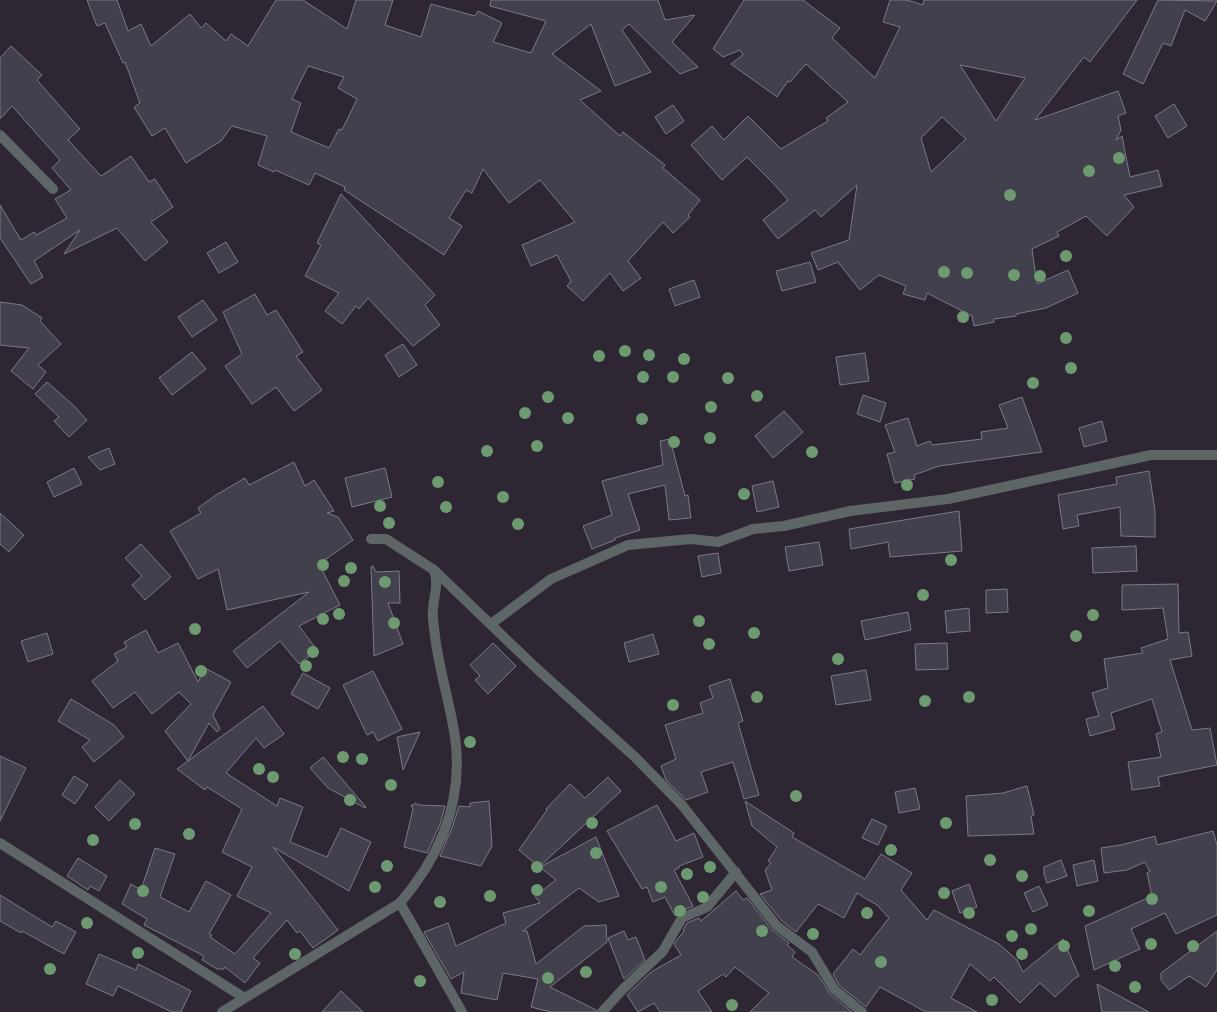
<svg xmlns="http://www.w3.org/2000/svg" width="1217" height="1012" font-family="Lato,sans-serif">
  <rect width="100%" height="100%" fill="#2e2733"/>
  <g fill="#43404d" stroke="#7c7988" fill-rule="evenodd">
    <path d="M87,0H117L128,31L141,24L151,46L190,14L201,28L206,23L226,41L231,34L248,46L276,0H303L347,29L356,0H393L385,25L421,37L431,4L475,16L478,11L502,23L493,42L531,53L546,21L490,6L491,0H658L665,20L695,15L672,42L698,67L680,74L629,24L622,30L651,72L615,86L591,24L552,54L601,91L580,100L620,136L623,132L665,165L663,168L700,200L688,215L690,217L673,233L663,222L628,261L641,278L623,291L610,273L583,301L567,286L571,281L557,255L531,266L522,245L575,222L540,180L509,203L483,169L472,193L466,190L449,218L462,226L444,255L344,190L345,187L315,173L309,185L275,170L274,172L258,165L267,136L232,126L221,141L186,163L165,128L152,136L134,107L140,103L125,62L123,63L105,23L97,26ZM308,66L344,77L338,88L357,99L342,130L339,129L329,148L291,132L301,103L292,99Z"/>
    <path d="M744,0H803L840,28L832,38L875,78L900,27L883,22L890,0H907L923,5L924,0H1137L1090,62L1084,57L1035,120L1118,91L1126,113L1118,116L1121,130L1116,140L1122,136L1130,177L1158,170L1162,186L1124,195L1134,207L1107,236L1086,216L1057,232L1059,236L1032,249L1037,284L1068,270L1078,293L1046,308L1016,314V316L994,319V322L974,326L972,316L927,293L925,300L903,294L906,286L879,275L860,290L838,262L818,270L811,253L849,240L857,185L821,217L815,210L778,239L763,220L788,200L772,182L747,157L722,180L691,145L712,126L724,140L748,116L781,149L828,121L826,118L848,102L806,64L790,82L788,81L777,97L731,64L743,55L740,50L723,57L713,49ZM960,65L1025,78L996,121ZM942,117L966,139L931,172L921,138Z"/>
    <path d="M1158,0L1217,1L1205,21L1185,10L1171,46L1163,43L1143,84L1123,74Z"/>
    <path d="M11,46L42,75L37,80L80,129L68,140L101,176L131,156L149,182L155,179L173,207L151,222L168,242L145,261L117,228L64,254L80,230L34,261L43,277L31,284L0,238V205L21,240L34,232L36,235L67,218L55,199L71,190L52,168L60,160L12,106L0,119V58Z"/>
    <path d="M1174,104L1187,126L1168,138L1155,116Z"/>
    <path d="M673,105L684,121L666,134L655,117Z"/>
    <path d="M341,194L435,295L425,305L440,325L413,346L368,298L359,309L356,306L342,324L325,311L339,293L305,276L321,245L317,243Z"/>
    <path d="M226,242L238,262L219,273L207,253Z"/>
    <path d="M810,262L816,282L782,291L776,271Z"/>
    <path d="M694,280L700,297L675,306L669,289Z"/>
    <path d="M255,294L267,315L276,310L303,352L296,356L322,390L294,411L276,387L252,404L225,366L242,354L223,312Z"/>
    <path d="M203,300L217,320L192,337L178,317Z"/>
    <path d="M0,302L22,305L42,318L40,321L61,344L38,365L46,372L33,389L11,371L29,348L0,345Z"/>
    <path d="M403,344L417,365L399,377L385,355Z"/>
    <path d="M192,352L206,369L172,395L159,378Z"/>
    <path d="M865,353L869,381L840,385L836,357Z"/>
    <path d="M47,382L72,404L87,420L69,437L54,421L59,417L35,394Z"/>
    <path d="M863,395L886,403L880,422L857,414Z"/>
    <path d="M1022,397L1042,452L939,466L914,475L915,479L895,483L887,454L895,452L885,425L908,418L917,446L930,441L932,445L982,439L981,432L1008,428L999,405Z"/>
    <path d="M784,411L803,432L773,458L755,436Z"/>
    <path d="M1102,421L1107,441L1084,447L1079,428Z"/>
    <path d="M670,439L685,496L688,495L691,518L669,520L665,485L628,494L640,530L615,538V540L592,549L583,526L612,515L602,481L663,465L660,441Z"/>
    <path d="M109,448L115,464L100,470L88,457Z"/>
    <path d="M294,462L305,486L314,480L334,511L327,513L338,517L353,540L319,564L340,605L299,626L317,650L299,664L280,641L247,668L233,651L309,592L227,610L218,569L198,579L170,531L201,513L198,508L216,495L245,478L249,485Z"/>
    <path d="M74,468L82,484L54,497L47,482Z"/>
    <path d="M385,468L392,497L352,507L345,478Z"/>
    <path d="M1149,471L1155,511V537L1121,536L1120,507L1077,515L1079,526L1063,529L1058,495L1117,484L1116,477Z"/>
    <path d="M773,481L779,507L757,512L752,486Z"/>
    <path d="M959,511L962,551L890,557L888,542L851,549L849,529Z"/>
    <path d="M0,513L24,535L9,552L0,544Z"/>
    <path d="M819,542L823,565L789,571L785,547Z"/>
    <path d="M141,544L171,577L145,600L132,585L142,576L125,558Z"/>
    <path d="M1136,546L1137,571L1093,573L1092,548Z"/>
    <path d="M718,553L721,573L702,577L698,556Z"/>
    <path d="M373,566L376,572L399,571L400,603H388L403,644L374,656L371,567Z"/>
    <path d="M1178,584L1179,633L1188,632L1192,656L1170,660L1192,730L1210,728L1217,765L1158,777L1160,786L1132,790L1128,762L1161,757L1156,734L1162,732L1152,699L1111,713L1115,729L1090,736L1086,719L1099,716L1092,693L1108,688L1104,659L1143,653L1141,648L1168,639L1163,608L1122,610V585Z"/>
    <path d="M1007,589L1008,612L986,613V590Z"/>
    <path d="M969,608L970,631L947,633L945,611Z"/>
    <path d="M908,612L911,630L865,640L861,621Z"/>
    <path d="M146,630L158,653L178,643L198,682L205,668L231,682L213,715L220,729L217,732L209,723L188,761L165,731L191,704L179,692L152,714L135,692L113,708L92,681L118,661L114,654L127,647L124,642Z"/>
    <path d="M47,633L53,654L28,662L21,641Z"/>
    <path d="M653,634L659,654L629,662L624,643Z"/>
    <path d="M493,643L516,666L488,694L475,680L480,676L470,665Z"/>
    <path d="M947,643L948,669L916,670L915,644Z"/>
    <path d="M866,670L871,700L836,705L831,676Z"/>
    <path d="M373,671L402,729L378,741L373,732L367,735L343,685Z"/>
    <path d="M303,673L330,688L318,709L291,694Z"/>
    <path d="M730,679L743,721L738,723L759,795L744,799L733,762L701,772L708,792L686,800L666,780L661,766L676,759L665,725L703,713L700,703L713,698L709,686Z"/>
    <path d="M71,699L114,725L124,737L94,762L82,747L90,740L58,721Z"/>
    <path d="M263,706L284,734L264,748L256,738L226,773L277,806L280,798L303,807L290,842L327,857L341,828L371,842L349,891L273,847L338,930L313,948L300,931L297,933L287,920L253,958L260,963L245,983L225,967L224,969H217L202,960L204,956L144,925L147,919L122,904L131,884L141,890L155,848L175,854L160,897L189,912L206,881L231,895L209,934L212,935L210,937L235,954L271,913L237,896L252,867L222,852L242,809L207,787L205,790L177,769Z"/>
    <path d="M420,732L403,770L397,737Z"/>
    <path d="M0,756L26,768L0,821Z"/>
    <path d="M323,757L366,807L365,808L328,788L310,768Z"/>
    <path d="M74,776L88,785L75,804L62,795Z"/>
    <path d="M608,777L621,791L539,867L519,850L547,810L546,809L570,784L585,798Z"/>
    <path d="M120,780L135,794L109,821L95,807Z"/>
    <path d="M1027,786L1034,815L1031,816L1034,834L968,836L966,796L1003,793Z"/>
    <path d="M915,788L920,809L899,813L895,792Z"/>
    <path d="M489,801L492,846L481,866L440,856L452,828L459,806L470,807V803Z"/>
    <path d="M745,801L794,833L792,837L865,879L881,854L912,873L901,890L927,920L934,910L999,944L1017,960L1023,972L1063,939L1079,976L1074,979L1055,997L1040,983L1020,1003L994,977L990,981L970,964L951,998L977,1012H926L880,987L866,1007L839,985L833,974L853,949L860,955L889,918L877,905L857,893L844,918L818,904L796,932L782,921L760,894L772,890L765,870L771,863L768,861L777,847L752,826Z"/>
    <path d="M415,803L419,805L445,806L440,824L427,853L404,847L413,809L411,805H414Z"/>
    <path d="M657,805L676,841L694,833L703,857L679,866V868L674,870L693,906L679,912L675,916L665,897L653,902L647,887L642,889L607,831Z"/>
    <path d="M872,819L887,826L878,845L862,838Z"/>
    <path d="M1213,831L1217,845V915L1176,934L1165,913L1131,929L1140,949L1094,970L1085,926L1152,896L1147,873L1151,870H1149L1145,862L1127,870L1104,873L1101,848L1121,845L1155,836L1157,845Z"/>
    <path d="M596,837L619,896L599,902L579,888L523,931H527L536,964L584,926L606,925L607,942L550,987L596,1010V1012H551L531,1007L538,979L503,973L497,1000L461,993L464,972L451,979L424,932L448,923L456,946L506,923L503,913L540,903L535,896L556,880L540,867Z"/>
    <path d="M78,858L107,876L99,891L90,886L88,890L67,876Z"/>
    <path d="M1061,860L1067,876L1047,883L1044,874V867Z"/>
    <path d="M1094,860L1098,881L1077,886L1073,865Z"/>
    <path d="M969,884L977,907L960,913L952,891Z"/>
    <path d="M1039,886L1048,905L1033,912L1024,893Z"/>
    <path d="M736,891L743,900L747,898L772,930L789,943L787,945L795,952L792,957L818,975L830,994L852,1012H750L769,993L735,967L726,977L723,974L698,991L712,1012H660L654,1003L638,1012L627,995L651,972L681,955L674,944L684,931L683,930L687,923L699,918L701,921Z"/>
    <path d="M0,895L52,927L56,921L76,932L64,954L22,931L21,933L0,921Z"/>
    <path d="M624,931L628,940L636,937L645,960L624,979L608,938Z"/>
    <path d="M1217,931V970L1206,987L1189,976L1169,990L1161,980V973Z"/>
    <path d="M99,954L136,970L138,964L191,991L181,1012H172L118,986L113,996L86,984Z"/>
    <path d="M1097,984L1149,1012H1102Z"/>
    <path d="M341,991L363,1012H322Z"/>
  </g>
  <g fill="none" stroke-linecap="round" stroke-linejoin="round">
    <g stroke="#5d6566" stroke-width="10">
      <path d="M0,135L53,189"/>
      <path d="M371,539H386L434,570L535,667L635,757L682,805L777,926L812,952L834,989L862,1012"/>
      <path d="M491,624L551,579L628,545L691,539L718,542L753,529L784,526L850,511L948,499L1151,455H1217"/>
      <path d="M0,843L243,997"/>
      <path d="M400,903L462,1012"/>
      <path d="M222,1012L400,903C441,855 464,801 455,737C450,703 439,670 435,636C434,627 432,617 433,609C434,595 439,584 434,570"/>
      <path d="M602,1012L623,989L663,951L682,918L707,907L736,872"/>
    </g>
  </g>
  <g fill="#6d9a70">
    <circle cx="1119" cy="158" r="6"/>
    <circle cx="1089" cy="171" r="6"/>
    <circle cx="1010" cy="195" r="6"/>
    <circle cx="1066" cy="256" r="6"/>
    <circle cx="944" cy="272" r="6"/>
    <circle cx="967" cy="273" r="6"/>
    <circle cx="1014" cy="275" r="6"/>
    <circle cx="1040" cy="276" r="6"/>
    <circle cx="963" cy="317" r="6"/>
    <circle cx="1066" cy="338" r="6"/>
    <circle cx="625" cy="351" r="6"/>
    <circle cx="649" cy="355" r="6"/>
    <circle cx="599" cy="356" r="6"/>
    <circle cx="684" cy="359" r="6"/>
    <circle cx="1071" cy="368" r="6"/>
    <circle cx="643" cy="377" r="6"/>
    <circle cx="673" cy="377" r="6"/>
    <circle cx="728" cy="378" r="6"/>
    <circle cx="1033" cy="383" r="6"/>
    <circle cx="757" cy="396" r="6"/>
    <circle cx="548" cy="397" r="6"/>
    <circle cx="711" cy="407" r="6"/>
    <circle cx="525" cy="413" r="6"/>
    <circle cx="568" cy="418" r="6"/>
    <circle cx="642" cy="419" r="6"/>
    <circle cx="710" cy="438" r="6"/>
    <circle cx="674" cy="442" r="6"/>
    <circle cx="537" cy="446" r="6"/>
    <circle cx="487" cy="451" r="6"/>
    <circle cx="812" cy="452" r="6"/>
    <circle cx="438" cy="482" r="6"/>
    <circle cx="907" cy="485" r="6"/>
    <circle cx="744" cy="494" r="6"/>
    <circle cx="503" cy="497" r="6"/>
    <circle cx="380" cy="506" r="6"/>
    <circle cx="446" cy="507" r="6"/>
    <circle cx="389" cy="523" r="6"/>
    <circle cx="518" cy="524" r="6"/>
    <circle cx="951" cy="560" r="6"/>
    <circle cx="323" cy="565" r="6"/>
    <circle cx="351" cy="568" r="6"/>
    <circle cx="344" cy="581" r="6"/>
    <circle cx="385" cy="582" r="6"/>
    <circle cx="923" cy="595" r="6"/>
    <circle cx="339" cy="614" r="6"/>
    <circle cx="1093" cy="615" r="6"/>
    <circle cx="323" cy="619" r="6"/>
    <circle cx="699" cy="621" r="6"/>
    <circle cx="394" cy="623" r="6"/>
    <circle cx="195" cy="629" r="6"/>
    <circle cx="754" cy="633" r="6"/>
    <circle cx="1076" cy="636" r="6"/>
    <circle cx="709" cy="644" r="6"/>
    <circle cx="313" cy="652" r="6"/>
    <circle cx="838" cy="659" r="6"/>
    <circle cx="306" cy="666" r="6"/>
    <circle cx="201" cy="671" r="6"/>
    <circle cx="757" cy="697" r="6"/>
    <circle cx="969" cy="697" r="6"/>
    <circle cx="925" cy="701" r="6"/>
    <circle cx="673" cy="705" r="6"/>
    <circle cx="470" cy="742" r="6"/>
    <circle cx="343" cy="757" r="6"/>
    <circle cx="362" cy="759" r="6"/>
    <circle cx="259" cy="769" r="6"/>
    <circle cx="273" cy="777" r="6"/>
    <circle cx="391" cy="785" r="6"/>
    <circle cx="796" cy="796" r="6"/>
    <circle cx="350" cy="800" r="6"/>
    <circle cx="592" cy="823" r="6"/>
    <circle cx="946" cy="823" r="6"/>
    <circle cx="135" cy="824" r="6"/>
    <circle cx="189" cy="834" r="6"/>
    <circle cx="93" cy="840" r="6"/>
    <circle cx="891" cy="850" r="6"/>
    <circle cx="596" cy="853" r="6"/>
    <circle cx="990" cy="860" r="6"/>
    <circle cx="387" cy="866" r="6"/>
    <circle cx="537" cy="867" r="6"/>
    <circle cx="710" cy="867" r="6"/>
    <circle cx="687" cy="874" r="6"/>
    <circle cx="1022" cy="876" r="6"/>
    <circle cx="375" cy="887" r="6"/>
    <circle cx="661" cy="887" r="6"/>
    <circle cx="537" cy="890" r="6"/>
    <circle cx="143" cy="891" r="6"/>
    <circle cx="944" cy="893" r="6"/>
    <circle cx="490" cy="896" r="6"/>
    <circle cx="703" cy="897" r="6"/>
    <circle cx="1152" cy="899" r="6"/>
    <circle cx="440" cy="902" r="6"/>
    <circle cx="680" cy="911" r="6"/>
    <circle cx="1089" cy="911" r="6"/>
    <circle cx="867" cy="913" r="6"/>
    <circle cx="969" cy="913" r="6"/>
    <circle cx="87" cy="923" r="6"/>
    <circle cx="1031" cy="929" r="6"/>
    <circle cx="762" cy="931" r="6"/>
    <circle cx="813" cy="934" r="6"/>
    <circle cx="1012" cy="936" r="6"/>
    <circle cx="1151" cy="944" r="6"/>
    <circle cx="1064" cy="946" r="6"/>
    <circle cx="1193" cy="946" r="6"/>
    <circle cx="138" cy="953" r="6"/>
    <circle cx="295" cy="954" r="6"/>
    <circle cx="1022" cy="954" r="6"/>
    <circle cx="881" cy="962" r="6"/>
    <circle cx="1115" cy="966" r="6"/>
    <circle cx="50" cy="969" r="6"/>
    <circle cx="586" cy="972" r="6"/>
    <circle cx="548" cy="978" r="6"/>
    <circle cx="420" cy="981" r="6"/>
    <circle cx="1135" cy="987" r="6"/>
    <circle cx="992" cy="1000" r="6"/>
    <circle cx="732" cy="1005" r="6"/>
  </g>
</svg>
